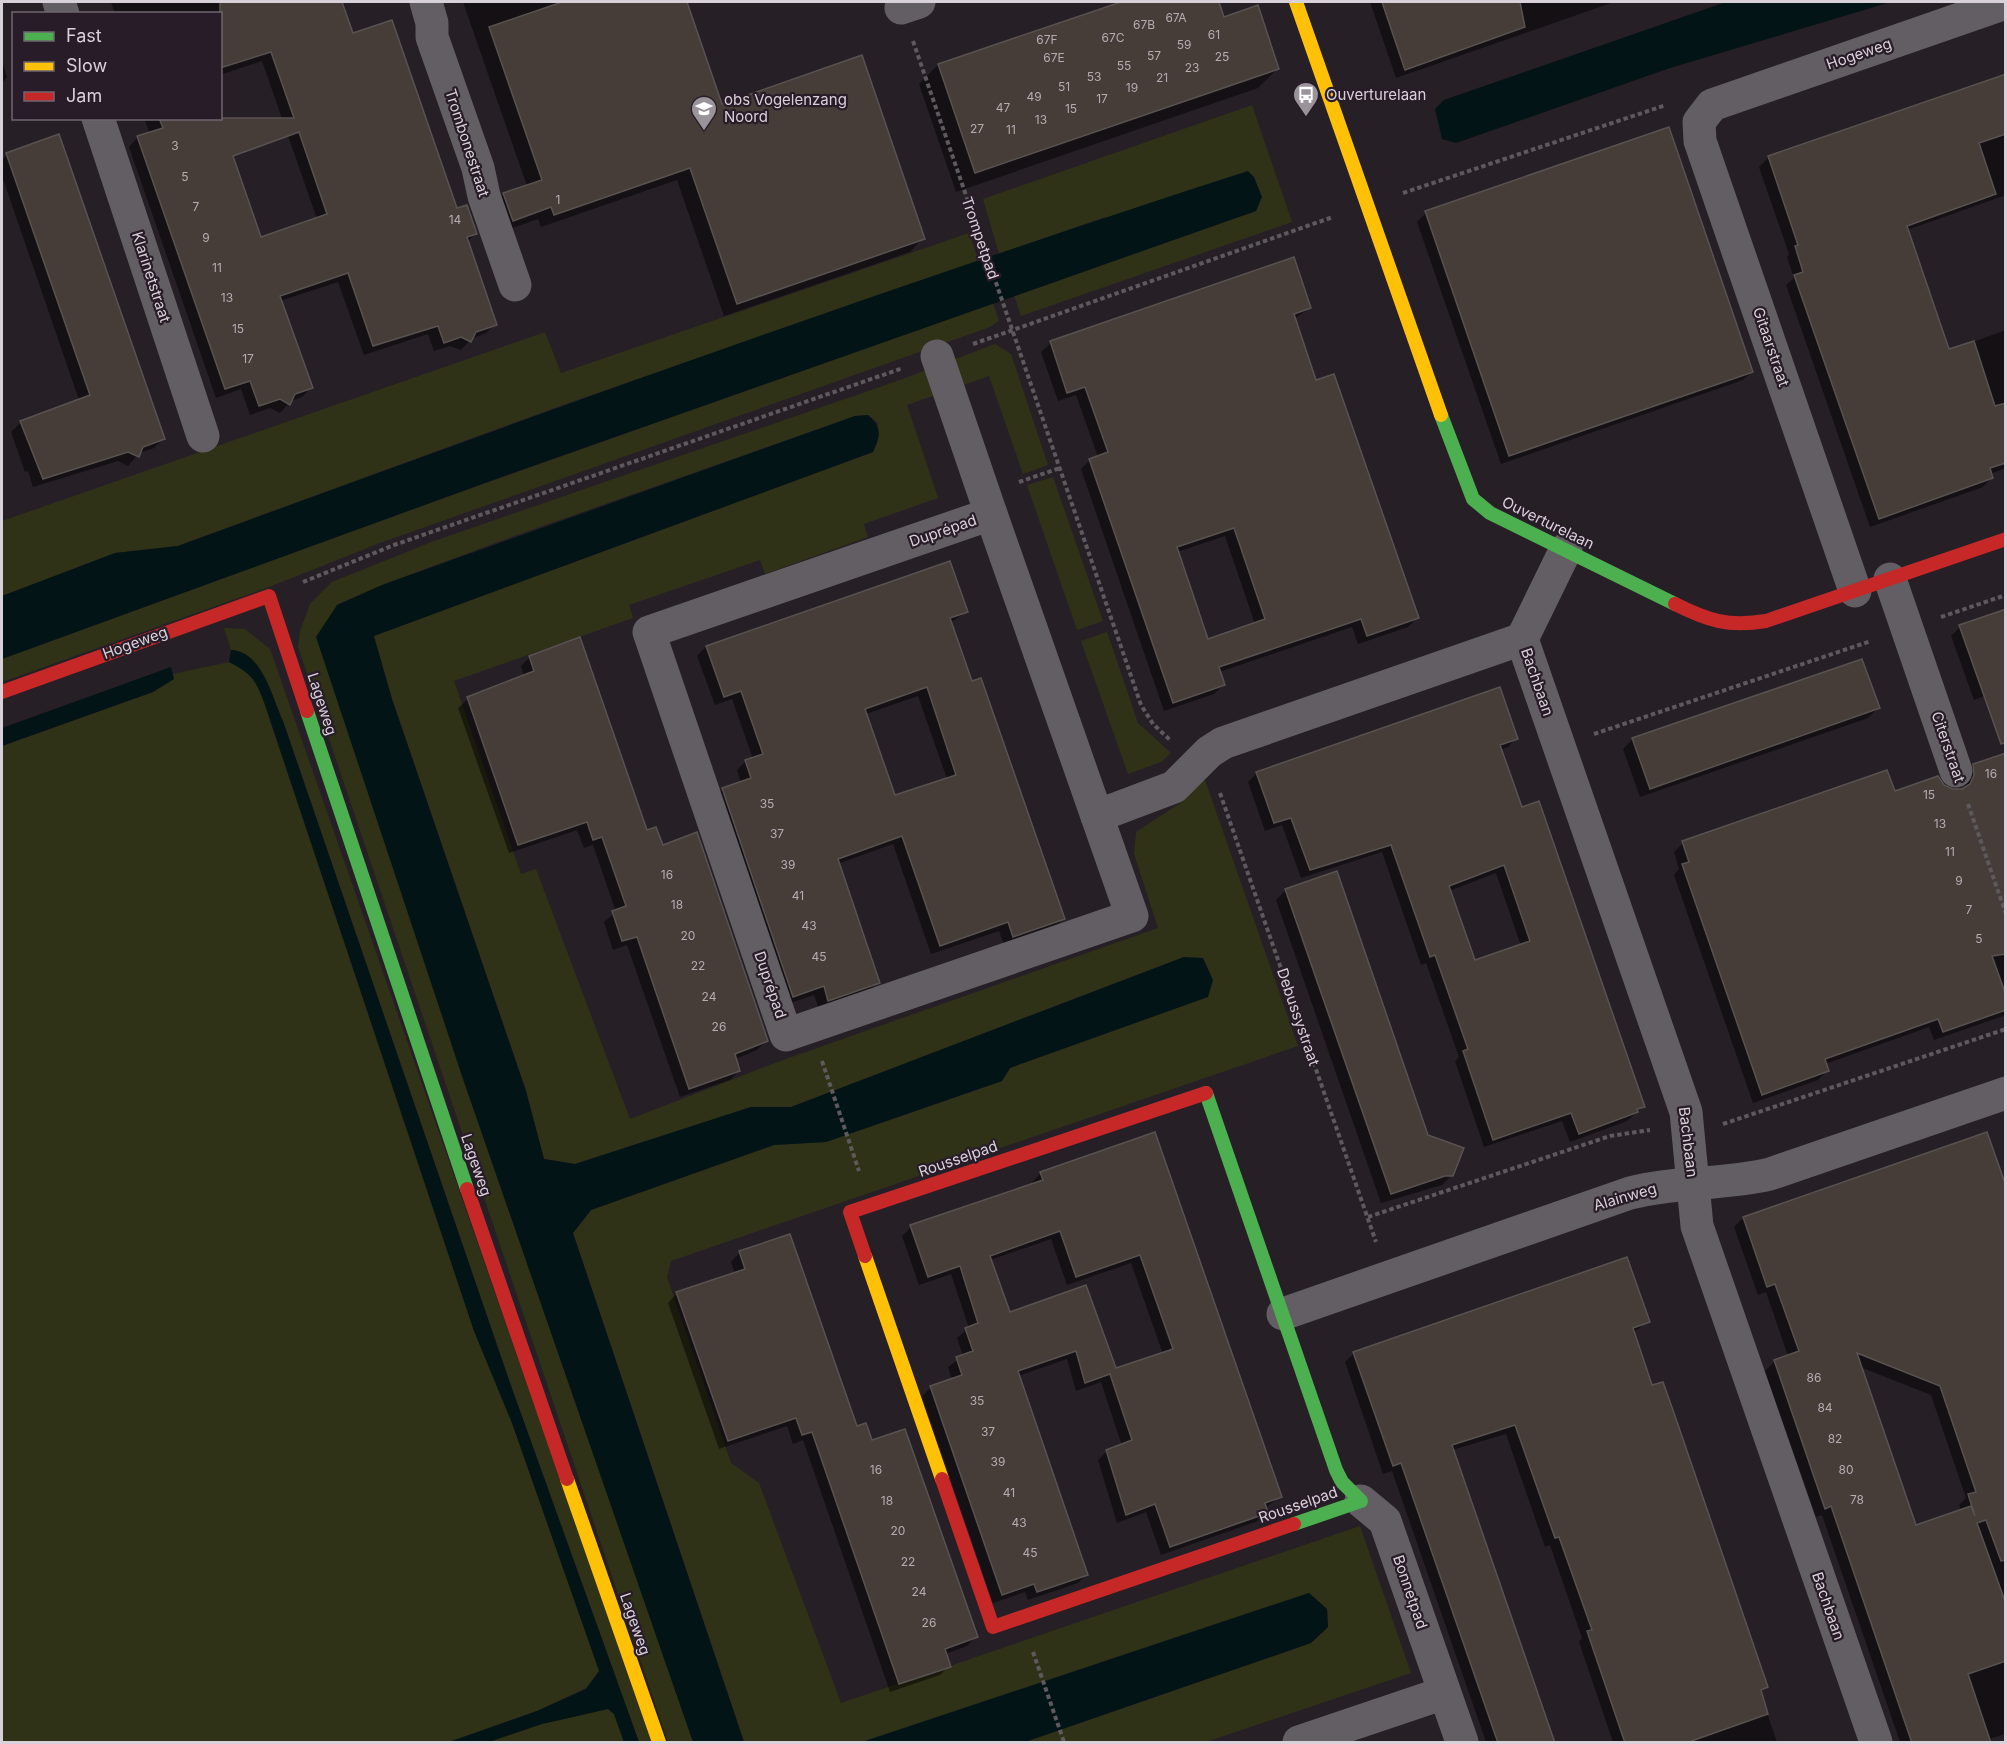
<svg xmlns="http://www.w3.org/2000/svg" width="2007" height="1744" font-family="Inter,sans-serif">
  <rect width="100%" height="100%" fill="#261f26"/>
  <g fill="#303218">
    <path d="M1252,105L1292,222L1021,316L1014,295L1256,211L1261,197L1102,218L999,254L983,199Z"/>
    <path d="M969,233L979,262L571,402L177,546L115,553L2,596V521L545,332L561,373Z"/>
    <path d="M993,303L999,321L990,327L380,543L264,589L2,682V659L278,557Z"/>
    <path d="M995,344L1011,354L1048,465L1023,474L989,376L907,405L938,498L864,524L868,537L765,574L760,560L629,605L633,618L454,681L521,874L536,869L630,1119L783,1060L1158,928L1134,854L1136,832L1182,802L1204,777L1298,1046L671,1261L667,1277L731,1463L759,1483L841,1703L1360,1526L1411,1673L1206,1742H1025L1311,1643L1328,1627L1327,1609L1309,1593L862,1742H744L573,1233L591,1210L774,1145L826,1142L1002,1081L1010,1068L1184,957L791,1107H751L575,1164L544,1159L526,1091L392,699L373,636L873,452L878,423L868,415L855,416L514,536L382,585L337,605L462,1076L693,1742H668L298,647L300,631L310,604L332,582L434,541L900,380Z"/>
    <path d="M1053,477L1103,621L1077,630L1027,485Z"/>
    <path d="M224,628L245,629L270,649L652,1742H639L510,1383L283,721C272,697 262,651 231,650Z"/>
    <path d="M1107,632L1138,723L1171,753L1161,762L1128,774L1081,641Z"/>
    <path d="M229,662C252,674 255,679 264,702L474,1331L512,1423L600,1671L586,1688L537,1711L449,1742H2V746L153,692L174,679L173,674Z"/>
    <path d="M608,1709L614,1714L624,1742H489L542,1724Z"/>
  </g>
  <g fill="#031417">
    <path d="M1726,2H1891L1670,68L1456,143L1442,139L1435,109L1444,100Z"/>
    <path d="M1248,171L1254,177L1262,197L1256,211L496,479L2,659V596L115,553L178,546C533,416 888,287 1248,171Z"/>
    <path d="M868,415C882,427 881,436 873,452L374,636L392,699L526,1091L544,1159L575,1164L751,1107H791L1184,957L1203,958L1213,980L1208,997L1010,1068L1002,1081L826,1142L774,1145L591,1210L573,1233L744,1742H693L462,1076L316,637L337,605L382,585L855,416Z"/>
    <path d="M231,650C262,651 272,697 283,721L510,1383L639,1742H624L614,1714L608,1709L542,1724L489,1742H449L537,1711L586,1689L599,1671L512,1423L474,1331L264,702C255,679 252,674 229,662Z"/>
    <path d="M171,667L174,679L153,692L2,746V728Z"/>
    <path d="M1309,1593L1327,1609L1328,1627L1311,1643L1025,1742H862Z"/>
  </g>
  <g fill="#0007" fill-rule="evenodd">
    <path d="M111,2H340L352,35L457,210L476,233L467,242L495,324L486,333L471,339L461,350L450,346L434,351L428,334L364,355L338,282L280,301L311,388L302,397L291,401L280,413L270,408L250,415L241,389L216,398L129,147L138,137L150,134L144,118H218L260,239L317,219L262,61L220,75V14H115Z"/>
    <path d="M463,2H685L721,105L923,238L910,252L724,316L677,180L541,227L538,219L499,233L490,208L504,194L527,186Z"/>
    <path d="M1125,2H1217L1223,19L1278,68L1258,88L956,192L919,84L938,65Z"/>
    <path d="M1370,2H1614L1396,78Z"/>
    <path d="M2,61L7,77L2,83Z"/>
    <path d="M2006,75V195L1907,230L1948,351L2006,330V468L1990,474L1992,477L1983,487L1870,527L1786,285L1794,278L1787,257L1789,254L1759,167L1769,157Z"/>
    <path d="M7,155L163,439L154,448L139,453L128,466L118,461L33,487L28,471L25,472L11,432L21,422L79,400L2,176V160Z"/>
    <path d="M1426,213L1752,372L1743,380L1501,464L1417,222Z"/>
    <path d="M1310,308L1294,319L1315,382L1417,618L1408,627L1358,644L1352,627L1219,672L1223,685L1214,694L1164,711L1081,469L1090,460L1098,457L1076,395L1058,401L1041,352L1051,343ZM1225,536L1255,624L1208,641L1177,552Z"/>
    <path d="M2006,611V751L1987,695L1974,700L1951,636L1960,627Z"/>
    <path d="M966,612L950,623L1063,919L1054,928L1004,945L999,931L931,954L893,844L837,864L878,982L869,992L819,1009L814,995L784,1005L713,798L723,789L741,783L737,770L746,761L753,759L732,699L715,705L697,656L706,647ZM918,696L947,779L894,797L866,714Z"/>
    <path d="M530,657L646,832L662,847L766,1041L757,1050L735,1059L739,1071L730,1080L680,1097L627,945L613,950L604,922L616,912L593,845L584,848L577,830L509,853L458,708L468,699L524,676L521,666Z"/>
    <path d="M1878,708L1868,718L1640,797L1623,749L1633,739Z"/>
    <path d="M1516,738L1508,747L1500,750L1521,809L1643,1106L1627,1121L1570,1142L1562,1121L1484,1147L1455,1061L1459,1057L1426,963L1421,965L1382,852L1301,878L1282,825L1265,831L1248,782L1257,773ZM1496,873L1521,946L1474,962L1449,891Z"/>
    <path d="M2006,754V1015L1934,1040L1929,1027L1825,1064L1827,1071L1818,1080L1753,1103L1674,875L1679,869L1674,852L1683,843L1894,793L1943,787L1953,791L1964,790L1965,774L1974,765Z"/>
    <path d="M1286,890L1427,1136L1452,1175L1442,1185L1381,1203L1276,900Z"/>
    <path d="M1154,1133L1280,1497L1265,1508L1267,1513L1258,1521L1161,1555L1146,1512L1117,1523L1098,1460L1107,1451L1122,1446L1101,1382L1076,1391L1067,1359L1018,1376L1087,1574L1078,1583L1028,1600L1025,1592L993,1603L922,1396L931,1387L952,1380L948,1367L963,1356L957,1338L969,1328L951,1274L919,1285L902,1236L911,1227L1033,1185L1032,1182L1041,1173ZM1051,1239L1067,1285L1131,1263L1163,1354L1115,1370L1009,1314L990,1260Z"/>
    <path d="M2006,1191V1734L1989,1739L1990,1742H1900L1822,1515L1816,1517L1765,1371L1775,1361L1788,1356L1766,1292L1758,1295L1734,1227L1743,1218ZM1860,1367L1931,1395L1966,1498L1959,1505L1961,1511L1915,1527Z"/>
    <path d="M740,1252L856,1428L871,1442L976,1637L967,1646L945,1654L949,1666L940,1675L890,1692L803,1440L793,1444L787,1426L719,1449L668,1303L677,1293L735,1274L731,1262Z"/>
    <path d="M1648,1321L1633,1333L1651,1387L1767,1687L1760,1693L1777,1742H1613L1579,1642L1582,1638L1550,1545L1545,1547L1506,1434L1452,1450L1554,1742H1486L1392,1471L1383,1474L1345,1362L1354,1353Z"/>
  </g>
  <g fill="#463d38" stroke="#585251" stroke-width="1.5" fill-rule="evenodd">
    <path d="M220,2H342L353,33L392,20L457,208L467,205L477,234L467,237L497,325L476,332L471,342L461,337L444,343L438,326L373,346L348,273L280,296L313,388L295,394L290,405L280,399L259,406L250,381L225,389L137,136L163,128L159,118H294L271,52L220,68ZM299,132L327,214L261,237L233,156Z"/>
    <path d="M562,2H687L722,104L862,55L925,239L737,304L690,168L554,215L551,207L513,221L503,193L542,180L489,27Z"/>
    <path d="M1121,2H1219L1224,17L1258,5L1279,69L975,173L938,64Z"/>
    <path d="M1382,2H1520L1525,27L1405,70Z"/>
    <path d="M2006,74V134L1979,143L1996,194L1907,226L1949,349L1974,341L1995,406L2006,403V463L1990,468L1993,478L1879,519L1794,275L1803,272L1795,246L1798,245L1768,156Z"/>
    <path d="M1669,127L1753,372L1509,456L1425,211Z"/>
    <path d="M59,134L165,439L143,447L139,457L128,452L43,479L20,421L90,395L6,153Z"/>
    <path d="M1294,257L1311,308L1294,314L1316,380L1334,374L1419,618L1367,636L1361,619L1219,667L1225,685L1173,703L1089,459L1108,452L1085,387L1067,393L1050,341ZM1234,528L1265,619L1208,639L1177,547Z"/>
    <path d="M950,561L968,612L950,618L972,681L981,678L1065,919L1013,937L1008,922L940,946L902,836L838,859L880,983L828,1001L824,986L793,997L722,788L751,778L745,760L763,754L741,691L724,697L706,646ZM927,687L956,775L895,795L865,709Z"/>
    <path d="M2006,609V743L2001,744L1959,625Z"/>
    <path d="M580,637L647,830L656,827L663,845L697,832L768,1041L735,1054L740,1071L689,1089L637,937L622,941L612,911L626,906L602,837L593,840L587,822L518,845L467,697L534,671L529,656Z"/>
    <path d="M1862,659L1880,708L1650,789L1632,738Z"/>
    <path d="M1500,687L1518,739L1500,745L1522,807L1539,801L1645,1107L1637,1109L1638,1112L1579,1134L1571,1113L1493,1140L1463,1051L1468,1049L1435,955L1430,957L1391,845L1310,870L1291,818L1274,823L1256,772ZM1504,865L1530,941L1475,960L1449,886Z"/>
    <path d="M2006,753V954L1992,956L2006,995V1010L1943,1032L1938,1019L1825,1059L1829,1071L1762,1095L1682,864L1689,862L1682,841L1887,770L1895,791L1938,776L1944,785L1953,789H1962L1970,784L1974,775L1973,764Z"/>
    <path d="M1337,871L1428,1135L1464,1148L1453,1176H1445L1391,1194L1285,889Z"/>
    <path d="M1155,1132L1282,1497L1265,1503L1268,1513L1170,1547L1155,1504L1126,1515L1106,1450L1132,1440L1110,1374L1085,1383L1076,1351L1018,1371L1088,1575L1037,1592L1034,1584L1002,1595L930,1386L962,1375L956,1357L973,1351L965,1328L978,1323L960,1266L928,1277L910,1225L1043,1180L1040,1172ZM1060,1231L1076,1277L1140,1255L1173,1349L1116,1368L1086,1285L1010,1312L990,1256Z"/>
    <path d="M1987,1132L2006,1186V1560L2001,1561L1986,1520L1977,1523L2006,1604V1661L1968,1674L1991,1743H1912L1831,1506L1825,1509L1774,1360L1799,1351L1775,1284L1767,1287L1743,1217ZM1857,1353L1940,1386L1976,1492L1968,1494L1975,1516L1971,1506L1916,1525Z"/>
    <path d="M790,1234L857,1426L866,1423L872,1440L905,1429L978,1637L945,1649L951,1667L899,1684L812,1432L802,1435L796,1418L728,1441L676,1292L745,1269L739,1251Z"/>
    <path d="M1627,1257L1650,1322L1633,1328L1652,1385L1663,1382L1674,1413L1768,1687L1761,1690L1768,1714L1686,1743H1625L1587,1631L1592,1630L1559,1537L1555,1538L1515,1425L1452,1445L1555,1743H1498L1401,1463L1393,1466L1353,1352Z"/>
  </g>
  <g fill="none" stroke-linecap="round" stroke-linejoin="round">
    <g stroke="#5d595d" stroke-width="4" stroke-dasharray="4.5 3" stroke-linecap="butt">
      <path d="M913,41L1141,705L1153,724L1170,740"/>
      <path d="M1403,193L1666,105"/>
      <path d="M973,344L1333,217"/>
      <path d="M1019,482L1060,468"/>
      <path d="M303,582L394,545L903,368"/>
      <path d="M1941,617L2006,595"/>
      <path d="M1594,734L1871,641"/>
      <path d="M1220,793L1376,1242"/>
      <path d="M1968,804L2006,914"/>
      <path d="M822,1061L859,1171"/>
      <path d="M1723,1124L2006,1029"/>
      <path d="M1368,1217L1610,1136L1650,1130"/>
      <path d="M1033,1652L1064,1742"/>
    </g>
    <g stroke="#635e63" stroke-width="33">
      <path d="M59,2L63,14"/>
      <path d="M426,2L432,23V37L478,168L484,196L515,285"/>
      <path d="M901,8L919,2"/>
      <path d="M98,118L203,436"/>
      <path d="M937,356L991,514"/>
      <path d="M991,514L1132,916L786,1035L649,632Z"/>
      <path d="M1566,549L1522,639L1686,1112L1697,1226L1876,1742"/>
      <path d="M1890,579L1956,771"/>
      <path d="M1855,591L1700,141L1699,122L1712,105L2006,3"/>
      <path d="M1097,816L1174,787L1209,752L1223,743L1522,639"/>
      <path d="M1283,1314L1630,1193C1676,1181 1724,1185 1770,1174L2006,1093"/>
      <path d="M1361,1501L1385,1521L1462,1742"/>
      <path d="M1299,1742L1444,1693"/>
    </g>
    <g stroke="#4caf50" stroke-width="14">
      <path d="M1441,415L1473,499L1490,513L1675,604"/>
      <path d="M307,711L467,1189"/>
      <path d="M1206,1093L1336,1470L1342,1482L1361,1501L1294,1524"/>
    </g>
    <g stroke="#ffc107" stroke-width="14">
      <path d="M1296,2L1441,415"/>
      <path d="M865,1256L942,1479"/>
      <path d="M567,1479L659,1742"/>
    </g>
    <g stroke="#c62828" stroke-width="14">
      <path d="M1675,604C1709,621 1728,627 1766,621L2006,539"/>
      <path d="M2,692L269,596L307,711"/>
      <path d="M467,1189L567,1479"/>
      <path d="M865,1256L850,1212L1206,1093"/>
      <path d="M942,1479L993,1627L1294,1524"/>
    </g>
  </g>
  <defs>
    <symbol id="bus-pin" viewBox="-11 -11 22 30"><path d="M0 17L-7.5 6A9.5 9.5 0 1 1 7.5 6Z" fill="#9a939a" stroke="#291c29"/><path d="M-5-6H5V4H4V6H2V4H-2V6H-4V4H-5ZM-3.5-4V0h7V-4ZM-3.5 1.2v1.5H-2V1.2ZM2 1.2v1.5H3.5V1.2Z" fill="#fff"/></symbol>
    <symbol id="school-pin" viewBox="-11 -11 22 30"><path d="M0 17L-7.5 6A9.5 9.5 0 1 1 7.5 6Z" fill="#9a939a" stroke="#291c29"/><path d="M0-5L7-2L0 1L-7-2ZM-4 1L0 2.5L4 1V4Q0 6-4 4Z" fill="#fff"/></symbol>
  </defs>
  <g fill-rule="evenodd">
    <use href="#bus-pin" x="1291" y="80" width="30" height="40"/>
    <use href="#school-pin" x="689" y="94" width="30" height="40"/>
  </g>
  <g text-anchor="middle" stroke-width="4.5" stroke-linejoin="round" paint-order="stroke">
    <g font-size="12" fill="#b4acb1">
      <text x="1176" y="22">67A</text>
      <text x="1144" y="29">67B</text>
      <text x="1214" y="39">61</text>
      <text x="1113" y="42">67C</text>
      <text x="1047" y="44">67F</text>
      <text x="1184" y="49">59</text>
      <text x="1154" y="60">57</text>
      <text x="1222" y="61">25</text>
      <text x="1054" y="62">67E</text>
      <text x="1124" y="70">55</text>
      <text x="1192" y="72">23</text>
      <text x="1094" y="81">53</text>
      <text x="1162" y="82">21</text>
      <text x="1064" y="91">51</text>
      <text x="1132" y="92">19</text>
      <text x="1034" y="101">49</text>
      <text x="1102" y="103">17</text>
      <text x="1003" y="112">47</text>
      <text x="1071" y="113">15</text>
      <text x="1041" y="124">13</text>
      <text x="977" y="133">27</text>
      <text x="1011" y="134">11</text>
      <text x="175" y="150">3</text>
      <text x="185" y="181">5</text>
      <text x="558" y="204">1</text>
      <text x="196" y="211">7</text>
      <text x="455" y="224">14</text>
      <text x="206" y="242">9</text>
      <text x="217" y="272">11</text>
      <text x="227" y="302">13</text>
      <text x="238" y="333">15</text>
      <text x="248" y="363">17</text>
      <text x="1991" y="778">16</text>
      <text x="1929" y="799">15</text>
      <text x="767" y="808">35</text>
      <text x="1940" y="828">13</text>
      <text x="777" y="838">37</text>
      <text x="1950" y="856">11</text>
      <text x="788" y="869">39</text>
      <text x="667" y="879">16</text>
      <text x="1959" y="885">9</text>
      <text x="798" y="900">41</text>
      <text x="677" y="909">18</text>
      <text x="1969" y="914">7</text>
      <text x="809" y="930">43</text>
      <text x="688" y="940">20</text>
      <text x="1979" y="943">5</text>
      <text x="819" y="961">45</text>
      <text x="698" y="970">22</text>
      <text x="709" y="1001">24</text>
      <text x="719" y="1031">26</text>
      <text x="1814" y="1382">86</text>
      <text x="977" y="1405">35</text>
      <text x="1825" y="1412">84</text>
      <text x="988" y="1436">37</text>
      <text x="1835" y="1443">82</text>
      <text x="998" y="1466">39</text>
      <text x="876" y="1474">16</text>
      <text x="1846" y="1474">80</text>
      <text x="1009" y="1497">41</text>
      <text x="1857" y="1504">78</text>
      <text x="887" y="1505">18</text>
      <text x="1019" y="1527">43</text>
      <text x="898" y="1535">20</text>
      <text x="1030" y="1557">45</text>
      <text x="908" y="1566">22</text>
      <text x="919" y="1596">24</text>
      <text x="929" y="1627">26</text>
    </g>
    <g font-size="15" fill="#d9d1d9" stroke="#291c29">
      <text transform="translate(1859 54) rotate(-19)" y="5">Hogeweg</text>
      <text transform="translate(467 143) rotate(72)" y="5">Trombonestraat</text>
      <text transform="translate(980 238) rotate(71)" y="5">Trompetpad</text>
      <text transform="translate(151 277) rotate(72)" y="5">Klarinetstraat</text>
      <text transform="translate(1771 347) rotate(71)" y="5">Gitaarstraat</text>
      <text transform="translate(1548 523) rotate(26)" y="5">Ouverturelaan</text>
      <text transform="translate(943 531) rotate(-19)" y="5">Duprépad</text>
      <text transform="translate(135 643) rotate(-20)" y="5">Hogeweg</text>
      <text transform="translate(1537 682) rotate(71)" y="5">Bachbaan</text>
      <text transform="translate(322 704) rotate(72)" y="5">Lageweg</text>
      <text transform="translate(1948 747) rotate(71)" y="5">Citerstraat</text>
      <text transform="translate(770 985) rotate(71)" y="5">Duprépad</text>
      <text transform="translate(1298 1017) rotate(71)" y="5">Debussystraat</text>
      <text transform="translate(1688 1142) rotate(83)" y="5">Bachbaan</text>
      <text transform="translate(958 1159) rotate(-19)" y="5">Rousselpad</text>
      <text transform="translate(476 1165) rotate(71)" y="5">Lageweg</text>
      <text transform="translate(1625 1197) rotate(-16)" y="5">Alainweg</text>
      <text transform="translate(1298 1505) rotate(-19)" y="5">Rousselpad</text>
      <text transform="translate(1410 1592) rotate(71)" y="5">Bonnetpad</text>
      <text transform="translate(1828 1606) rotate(71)" y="5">Bachbaan</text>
      <text transform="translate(635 1624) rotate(71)" y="5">Lageweg</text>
    </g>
    <g font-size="15" fill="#d9d1d9" stroke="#291c29" text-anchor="start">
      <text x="1326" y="100">Ouverturelaan</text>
      <text x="724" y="105">obs Vogelenzang<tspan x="724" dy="17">Noord</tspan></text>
    </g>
  </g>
  <rect width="2007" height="1744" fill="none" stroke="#d9d1d9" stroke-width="6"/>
  <rect x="12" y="12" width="210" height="108" fill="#291c29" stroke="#6f646f" stroke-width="1.5"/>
  <rect x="24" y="32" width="30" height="9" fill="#4caf50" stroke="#6f646f" stroke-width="1.5"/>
  <text x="66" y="42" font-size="18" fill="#d9d1d9">Fast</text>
  <rect x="24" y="62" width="30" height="9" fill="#ffc107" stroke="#6f646f" stroke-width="1.5"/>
  <text x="66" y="72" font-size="18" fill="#d9d1d9">Slow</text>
  <rect x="24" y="92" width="30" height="9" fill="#c62828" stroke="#6f646f" stroke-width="1.5"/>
  <text x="66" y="102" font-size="18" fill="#d9d1d9">Jam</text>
</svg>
